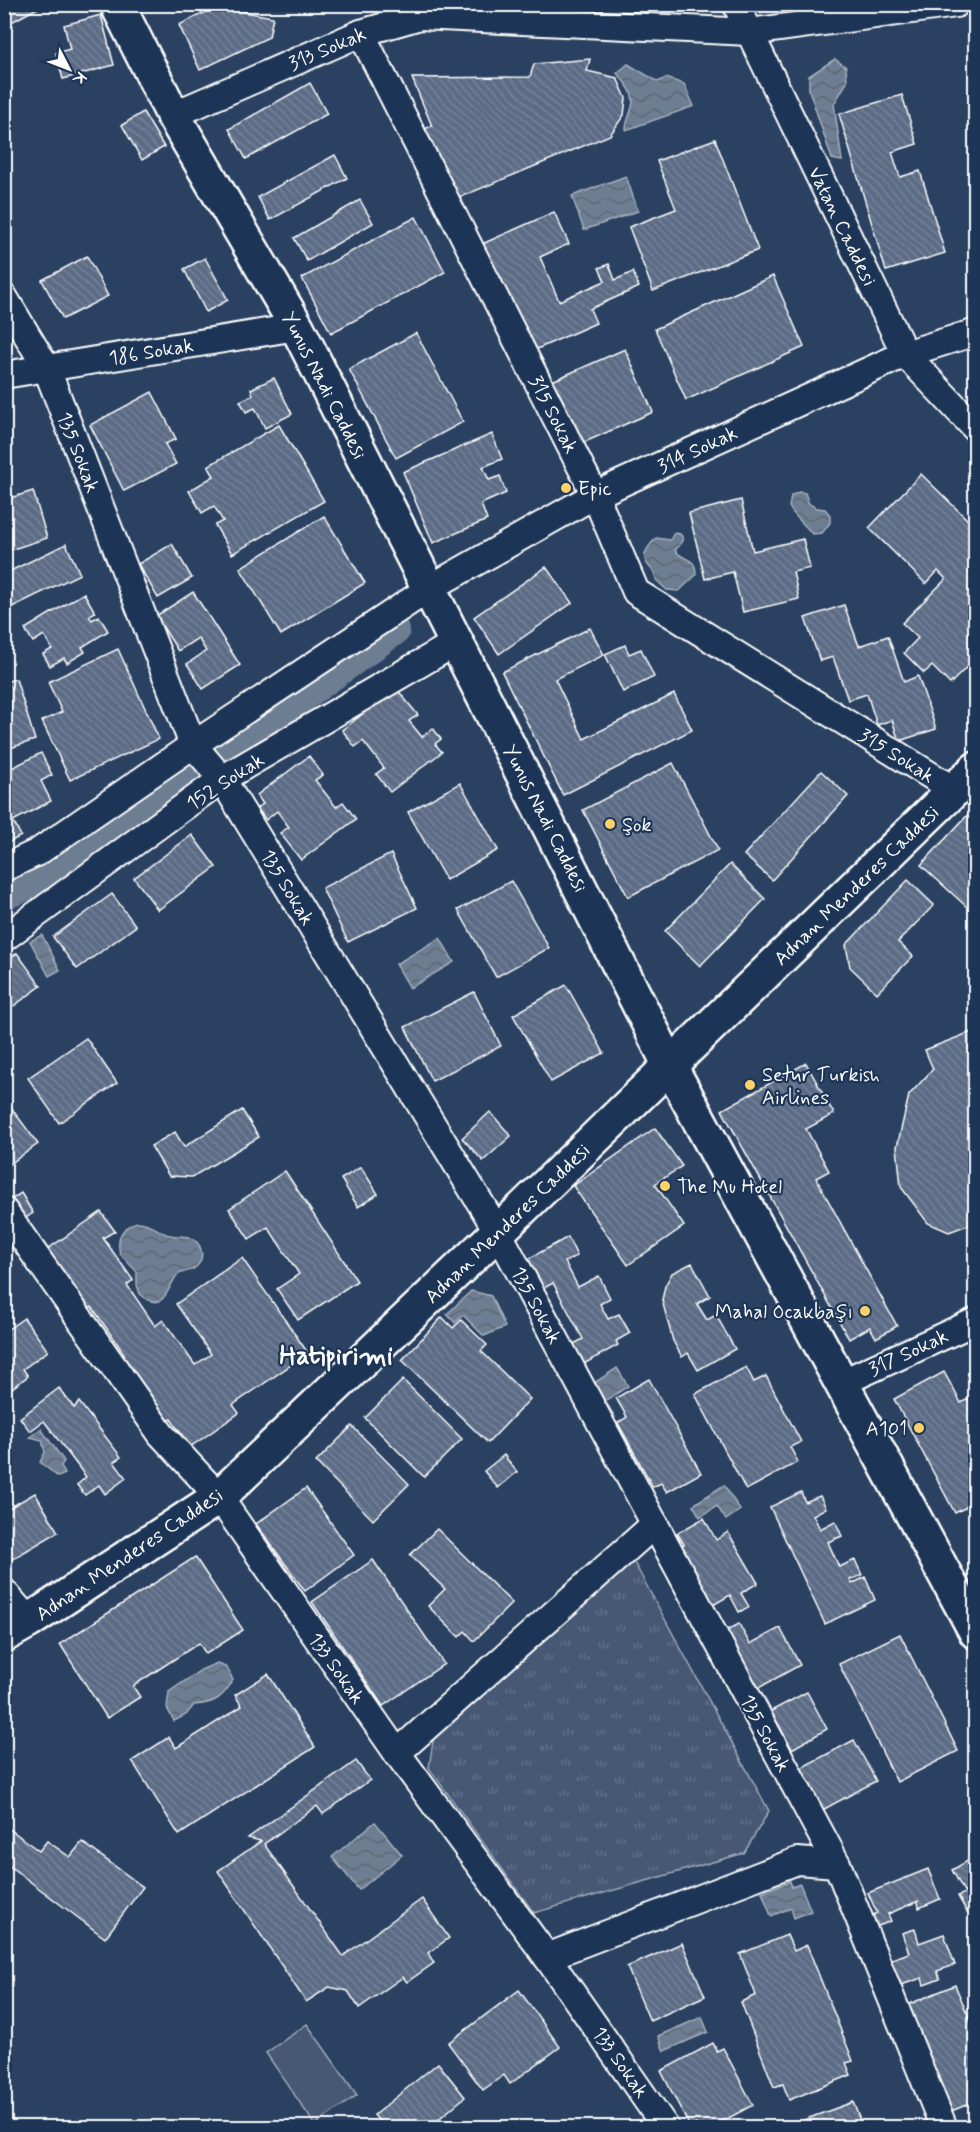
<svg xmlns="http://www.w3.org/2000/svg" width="980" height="2132" font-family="Mynerve,sans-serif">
  <defs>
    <pattern id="park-tufts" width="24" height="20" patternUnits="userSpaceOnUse" patternTransform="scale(1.5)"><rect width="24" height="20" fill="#465975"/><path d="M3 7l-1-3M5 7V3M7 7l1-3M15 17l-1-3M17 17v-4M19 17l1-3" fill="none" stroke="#62728a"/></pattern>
    <pattern id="water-waves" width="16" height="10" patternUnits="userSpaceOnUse" patternTransform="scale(1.5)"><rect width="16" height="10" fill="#6d7d92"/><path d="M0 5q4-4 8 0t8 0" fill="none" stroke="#5e6772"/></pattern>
    <pattern id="building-back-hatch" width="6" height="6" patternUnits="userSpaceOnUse" patternTransform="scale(1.5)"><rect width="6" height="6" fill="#5b6c86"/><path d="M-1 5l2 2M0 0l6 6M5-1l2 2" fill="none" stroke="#748298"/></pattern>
  </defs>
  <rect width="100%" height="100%" fill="#2a4161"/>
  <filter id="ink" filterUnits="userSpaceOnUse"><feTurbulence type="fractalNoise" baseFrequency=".0167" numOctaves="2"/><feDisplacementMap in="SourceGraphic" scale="12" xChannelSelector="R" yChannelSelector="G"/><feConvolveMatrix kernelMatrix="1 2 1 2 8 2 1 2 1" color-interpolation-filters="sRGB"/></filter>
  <g filter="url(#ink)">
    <path fill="url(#park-tufts)" stroke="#a2acba" stroke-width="1.5" d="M630,1555L769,1811L744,1853L534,1913L429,1768L436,1721Z"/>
    <path fill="#465975" stroke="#a2acba" stroke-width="1.5" d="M307,2024L357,2095L315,2125L266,2053Z"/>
    <g fill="url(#water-waves)" stroke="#a7b1be" stroke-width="1.5">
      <path d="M835,59L846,67L847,82L834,104L842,161L832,159L809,90V76Z"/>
      <path d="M628,64L658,82L666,78L684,84L694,106L626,130C626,120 630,116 632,107C636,93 625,83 617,73Z"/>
      <path d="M626,176L638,211L584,230L572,196Z"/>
      <path d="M799,492L805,493L809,504L817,508L825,509L830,515V523L822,533L812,534C805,524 795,518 789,507L791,496Z"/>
      <path d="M674,533L680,534L683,538L680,545L675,550C683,562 696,555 696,575L679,591L667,590L656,580L655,573C640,559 642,553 656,538L670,540Z"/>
      <path d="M42,935L60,970L49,976L30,941Z"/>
      <path d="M440,938L454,962L410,988L396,964Z"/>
      <path d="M137,1222C150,1222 155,1230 166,1234C174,1237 182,1235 189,1237C202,1242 206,1258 196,1267C190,1272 184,1271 179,1274C168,1280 167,1318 140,1294L137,1285V1272L120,1254C116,1238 122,1227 137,1222Z"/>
      <path d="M471,1291L491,1296L505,1327L484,1336L463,1315L455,1323L447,1314Z"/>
      <path d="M617,1368L628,1386L605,1401L615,1417L606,1423L585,1389Z"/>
      <path d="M41,1429L64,1461L61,1466L65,1474L58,1477L40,1462L45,1452L42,1440L30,1437Z"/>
      <path d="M724,1485L740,1510L726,1520L717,1506L700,1517L693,1505Z"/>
      <path d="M217,1663L227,1668L233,1680C223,1698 216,1703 194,1705L186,1715L174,1721L167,1708L169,1692L201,1670Z"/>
      <path d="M375,1822L402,1855L359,1890L332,1857Z"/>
      <path d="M790,1881L792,1887L800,1884L811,1911L794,1918L791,1908L771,1916L762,1892Z"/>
      <path d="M702,2017L708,2032L664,2051L658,2036Z"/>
    </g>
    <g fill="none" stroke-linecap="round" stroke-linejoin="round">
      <path stroke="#6d7d92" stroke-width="28" d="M4,896L61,872L396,631"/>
    </g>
    <g fill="url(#building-back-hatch)" stroke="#fff" stroke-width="1.5">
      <path d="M4,4H45L4,26Z"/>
      <path d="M216,7L273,17L269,37L200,70L179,25Z"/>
      <path d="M101,15L114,65L63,79L56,53L70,49L64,25Z"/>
      <path d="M590,59L587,71L617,78L626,98L624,115L610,135L453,200L424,129L432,126L412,78L530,77L534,64Z"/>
      <path d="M310,83L327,114L246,159L229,129Z"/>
      <path d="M902,95L917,144L892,152L900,177L920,171L945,253L886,271L839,114Z"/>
      <path d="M143,112L164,147L142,160L122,125Z"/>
      <path d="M715,139L758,250L653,291L629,227L676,209L657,161Z"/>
      <path d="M335,155L347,178L270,220L258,197Z"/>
      <path d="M360,200L373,223L307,261L294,238Z"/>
      <path d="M554,212L569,244L540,257L559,301L605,281L599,268L609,264L615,280L633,272L639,287L590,309L596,323L528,353L480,245Z"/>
      <path d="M416,217L445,272L331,333L302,278Z"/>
      <path d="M87,256L108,296L63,319L42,280Z"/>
      <path d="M205,258L228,300L206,312L184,269Z"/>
      <path d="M773,276L804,347L686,400L655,329Z"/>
      <path d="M416,333L463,422L396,458L349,369Z"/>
      <path d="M625,349L653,412L578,445L550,382Z"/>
      <path d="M274,378L292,414L265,428L255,408L246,412L240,401L253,395L251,389Z"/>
      <path d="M152,392L176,439L165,444L176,464L124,491L90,425Z"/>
      <path d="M279,425L324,501L232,554L215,525L223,521L214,506L202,513L189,491L214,476L208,466Z"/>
      <path d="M492,434L502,459L483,467L489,480L500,476L506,493L481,504L487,520L433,543L403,472Z"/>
      <path d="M921,474L976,528V658L950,684L932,666L924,673L904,653L918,638L902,623L946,579L938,571L926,584L869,528Z"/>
      <path d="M33,491L47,538L4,552V500Z"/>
      <path d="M741,500L753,551L803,539L810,568L793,572L799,599L743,612L733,572L705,579L689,513Z"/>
      <path d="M324,516L365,583L281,635L240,568Z"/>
      <path d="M66,544L80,574L10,608L4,598V574Z"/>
      <path d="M172,544L192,578L158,598L138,564Z"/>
      <path d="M546,567L572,603L499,654L474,617Z"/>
      <path d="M193,592L240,665L203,689L187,664L206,651L198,638L178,651L156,616Z"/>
      <path d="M84,593L95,612L89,616L92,620L99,616L108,631L82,647L85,652L67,663L64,658L50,666L43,654L52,649L44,635L33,642L25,629Z"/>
      <path d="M844,605L859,646L888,636L904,682L918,676L936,729L899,741L892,720L877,725L867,694L848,700L833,657L820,661L805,618Z"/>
      <path d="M590,628L604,655L555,679L584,739L674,694L692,730L563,795L502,672Z"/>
      <path d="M625,645L629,654L641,649L654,677L623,692L605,654Z"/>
      <path d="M118,649L159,739L70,780L42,721L62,712L48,682Z"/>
      <path d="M16,679L35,740L4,750V682Z"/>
      <path d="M396,688L418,715L409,721L422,737L433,728L441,739L435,744L442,752L390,792L376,774L384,768L363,741L355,747L342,730Z"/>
      <path d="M41,753L52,775L41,781L51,801L13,821L21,836L4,845V772Z"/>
      <path d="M309,756L323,775L315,780L336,807L343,802L356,819L301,860L280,833L289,827L277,811L266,820L257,808L263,804L257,795Z"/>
      <path d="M673,763L718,850L628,897L583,810Z"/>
      <path d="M821,771L848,796L772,880L744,855Z"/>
      <path d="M460,783L498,850L446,880L408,812Z"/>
      <path d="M976,806V857L972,861L976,864V900L968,908L921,865Z"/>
      <path d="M192,835L216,867L158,910L134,878Z"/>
      <path d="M391,854L417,908L348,942L322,888Z"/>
      <path d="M730,864L765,899L700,966L665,931Z"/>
      <path d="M908,880L934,905L898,942L913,956L877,993L850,967L846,945Z"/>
      <path d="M511,881L549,948L496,977L458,910Z"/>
      <path d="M112,894L136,926L77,969L53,937Z"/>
      <path d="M17,953L41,986L4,1013V963Z"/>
      <path d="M566,985L604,1053L551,1082L513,1015Z"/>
      <path d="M474,992L501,1046L432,1081L405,1027Z"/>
      <path d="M976,1030V1222L949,1232L928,1223L901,1187L897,1147L909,1095L933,1069L925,1050Z"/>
      <path d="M86,1038L117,1083L59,1123L28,1078Z"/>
      <path d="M806,1063L834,1114L806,1129L829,1171L816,1178L897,1326L876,1338L870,1327L849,1339L722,1110Z"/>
      <path d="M4,1098L38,1144L4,1168Z"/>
      <path d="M242,1110L259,1137L192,1177L169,1176L151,1146L175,1132L184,1147Z"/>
      <path d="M490,1112L511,1136L483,1161L462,1138Z"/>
      <path d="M655,1128L682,1166L655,1184L684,1226L628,1265L573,1186Z"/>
      <path d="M361,1167L378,1194L358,1207L341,1179Z"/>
      <path d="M285,1171L357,1281L298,1320L277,1289L299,1274L268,1227L249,1239L229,1209Z"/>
      <path d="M21,1193L33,1213L20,1222L7,1202Z"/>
      <path d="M101,1212L115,1231L103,1238L133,1280L127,1285L155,1326L163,1320L195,1365L211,1354L176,1304L242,1258L308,1353L233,1405L239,1413L190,1447L171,1419L163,1424L118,1360L125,1355L92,1307L84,1313L42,1253Z"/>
      <path d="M568,1237L577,1256L565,1262L578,1287L599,1276L610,1298L600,1304L608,1319L619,1314L630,1333L616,1341L618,1345L582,1365L572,1345L583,1339L553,1283L535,1293L519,1264Z"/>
      <path d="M692,1263L710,1296L697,1304L707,1320L716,1315L735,1349L698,1370L688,1353L682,1357L673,1341L662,1300L665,1286L672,1273Z"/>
      <path d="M442,1317L453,1328L461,1320L487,1345L481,1351L530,1399L488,1443L402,1360Z"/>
      <path d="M24,1318L48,1351L23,1369L28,1376L4,1394V1332Z"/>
      <path d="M746,1367L754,1382L766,1376L801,1442L790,1447L798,1462L746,1490L695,1394Z"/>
      <path d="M944,1372L961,1403L968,1399L976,1413V1502L955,1513L894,1399Z"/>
      <path d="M649,1379L701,1473L667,1492L661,1483L653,1487L618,1423L627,1417L616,1398Z"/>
      <path d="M403,1380L462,1439L424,1477L365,1418Z"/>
      <path d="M59,1388L74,1408L79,1402L121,1457L114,1462L126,1478L105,1494L99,1485L85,1495L77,1485L86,1477L44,1421L30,1431L20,1418Z"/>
      <path d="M352,1426L409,1484L373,1520L316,1462Z"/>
      <path d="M504,1455L517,1472L498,1488L484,1471Z"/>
      <path d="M306,1488L354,1555L305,1591L256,1524Z"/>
      <path d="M801,1492L805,1502L820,1496L826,1508L813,1515L820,1529L835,1521L842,1536L828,1542L839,1567L855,1560L862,1575L850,1580L852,1584L865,1577L875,1600L825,1624L770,1507Z"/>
      <path d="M35,1493L58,1532L4,1564V1511Z"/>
      <path d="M704,1518L716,1540L728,1532L758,1583L741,1593L749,1607L739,1612L730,1595L708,1608L675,1549L684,1544L677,1533Z"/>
      <path d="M437,1529L512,1603L474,1641L465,1631L459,1637L428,1606L445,1589L410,1555Z"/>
      <path d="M195,1557L243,1630L206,1654L199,1643L133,1686L140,1697L107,1718L60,1644Z"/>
      <path d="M373,1560L444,1664L383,1706L312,1602Z"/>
      <path d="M739,1624L750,1644L780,1628L800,1665L753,1691L722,1633Z"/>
      <path d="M900,1634L958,1751L897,1782L839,1664Z"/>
      <path d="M268,1674L315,1747L179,1835L132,1761L169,1737L176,1748L242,1706L235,1695Z"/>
      <path d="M807,1692L827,1729L792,1749L771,1711Z"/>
      <path d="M854,1740L876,1781L817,1813L795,1771Z"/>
      <path d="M356,1761L370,1780L323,1814L317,1806L264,1844L343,1956L422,1899L449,1938L428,1953L434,1963L407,1982L403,1977L359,2008L348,1991L329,1987L306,2002L218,1871L261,1841L248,1838Z"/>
      <path d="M7,1827L39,1851L47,1841L70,1857L82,1842L143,1887L105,1938L4,1862V1830Z"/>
      <path d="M976,1856V1908L967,1912L958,1896L965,1893L952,1870Z"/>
      <path d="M928,1869L940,1899L919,1908L918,1901L888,1914L891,1921L876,1927L871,1916L877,1913L868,1893Z"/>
      <path d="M915,1929L919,1943L944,1934L955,1965L937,1971L940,1979L924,1985L922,1978L898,1986L889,1960L909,1953L902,1933Z"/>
      <path d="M787,1935L794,1951L807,1945L853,2061L846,2063L851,2075L789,2100L783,2084L774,2087L741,2002L756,1995L740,1954Z"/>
      <path d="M682,1943L705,1996L650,2021L627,1967Z"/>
      <path d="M955,1985L976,2034V2101L944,2114L900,2008Z"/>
      <path d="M519,1990L560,2047L510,2084L504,2075L483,2090L448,2043Z"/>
      <path d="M713,2043L717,2051L723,2048L753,2105L710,2128H698L696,2124L690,2127L661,2071Z"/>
      <path d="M438,2063L465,2097L428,2128H385L374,2115Z"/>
      <path d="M853,2102L863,2128H803L801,2121Z"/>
    </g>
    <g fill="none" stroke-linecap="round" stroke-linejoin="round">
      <defs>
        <g id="street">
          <path d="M736,4L905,354L976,429"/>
          <path d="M361,33L595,495L636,592L954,790"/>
          <path d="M173,115L361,33L420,16L750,32L956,4"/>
          <path d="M4,297L46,367L193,745L222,779L498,1232L837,1864L944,2128"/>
          <path d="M4,375L297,327"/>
          <path d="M4,868L38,852L193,745L430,588L595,495L905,354L976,332"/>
          <path d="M4,938L222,779L457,642"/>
          <path d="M4,1211L161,1434L219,1497L397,1753L547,1957L666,2128"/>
          <path d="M841,1383L976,1321"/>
          <path d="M4,1592L29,1621"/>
          <path d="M397,1753L655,1524"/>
          <path d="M547,1957L797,1861L837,1864"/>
        </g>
        <g id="secondary">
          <path d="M117,4L173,115L297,327L670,1066L976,1632"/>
          <path d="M4,1635L29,1621L219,1497L498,1232L976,769"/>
        </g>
      </defs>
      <use href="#street" stroke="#fff" stroke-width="30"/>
      <use href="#secondary" stroke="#fff" stroke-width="38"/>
      <use href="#street" stroke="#1d3557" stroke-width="26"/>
      <use href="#secondary" stroke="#1d3557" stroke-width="33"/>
    </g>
  </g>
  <g fill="#ffd166" stroke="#1d3557" stroke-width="2">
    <circle cx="566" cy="488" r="6"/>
    <circle cx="610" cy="824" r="6"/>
    <circle cx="750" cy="1085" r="6"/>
    <circle cx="665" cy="1186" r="6"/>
    <circle cx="865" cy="1311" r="6"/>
    <circle cx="919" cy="1428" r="6"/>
  </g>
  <g text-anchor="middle" stroke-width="4.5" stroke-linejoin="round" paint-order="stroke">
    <g font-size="20" fill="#fff" stroke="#1d3557">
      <text transform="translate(327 48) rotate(-23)" y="7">313 Sokak</text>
      <text transform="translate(843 226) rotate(64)" y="7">Vatan Caddesi</text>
      <text transform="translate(151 351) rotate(-9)" y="7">186 Sokak</text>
      <text transform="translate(325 385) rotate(63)" y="7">Yunus Nadi Caddesi</text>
      <text transform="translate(554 414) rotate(63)" y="7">315 Sokak</text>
      <text transform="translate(697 449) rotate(-25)" y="7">314 Sokak</text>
      <text transform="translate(79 452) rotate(69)" y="7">135 Sokak</text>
      <text transform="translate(897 755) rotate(32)" y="7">315 Sokak</text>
      <text transform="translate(225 781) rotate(-33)" y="7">152 Sokak</text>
      <text transform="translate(546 818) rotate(63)" y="7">Yunus Nadi Caddesi</text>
      <text transform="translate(856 885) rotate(-44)" y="7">Adnan Menderes Caddesi</text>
      <text transform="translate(288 887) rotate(59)" y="7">135 Sokak</text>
      <text transform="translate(507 1223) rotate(-44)" y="7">Adnan Menderes Caddesi</text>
      <text transform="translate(537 1305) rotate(62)" y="7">135 Sokak</text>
      <text transform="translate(908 1352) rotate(-25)" y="7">317 Sokak</text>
      <text transform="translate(129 1554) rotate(-34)" y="7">Adnan Menderes Caddesi</text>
      <text transform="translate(337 1668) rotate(55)" y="7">133 Sokak</text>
      <text transform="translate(766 1733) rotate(62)" y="7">135 Sokak</text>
      <text transform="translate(621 2062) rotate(55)" y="7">133 Sokak</text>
    </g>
    <g font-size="20" fill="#fff" stroke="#1d3557" text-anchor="start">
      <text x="578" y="495">Epic</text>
      <text x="622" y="831">Şok</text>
      <text x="762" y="1081">Setur Turkish<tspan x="762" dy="23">Airlines</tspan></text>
      <text x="677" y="1193">The Mu Hotel</text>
      <text x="853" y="1318" text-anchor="end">Mahal Ocakbaşı</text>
      <text x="907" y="1435" text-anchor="end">A101</text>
    </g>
    <g font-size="26" font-weight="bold" fill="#fff" stroke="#1d3557">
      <text x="336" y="1364">Hatipirimi</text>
    </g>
  </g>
  <rect width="980" height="2132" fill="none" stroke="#1d3557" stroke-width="24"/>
  <rect x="12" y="12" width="956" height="2108" fill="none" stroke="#fff" stroke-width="2" filter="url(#ink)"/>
  <g transform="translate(69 69) rotate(132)" stroke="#1d3557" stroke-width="4.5" paint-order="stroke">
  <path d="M0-4.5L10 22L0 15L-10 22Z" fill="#ffffff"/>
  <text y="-9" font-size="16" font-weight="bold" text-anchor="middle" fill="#ffffff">K</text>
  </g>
</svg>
